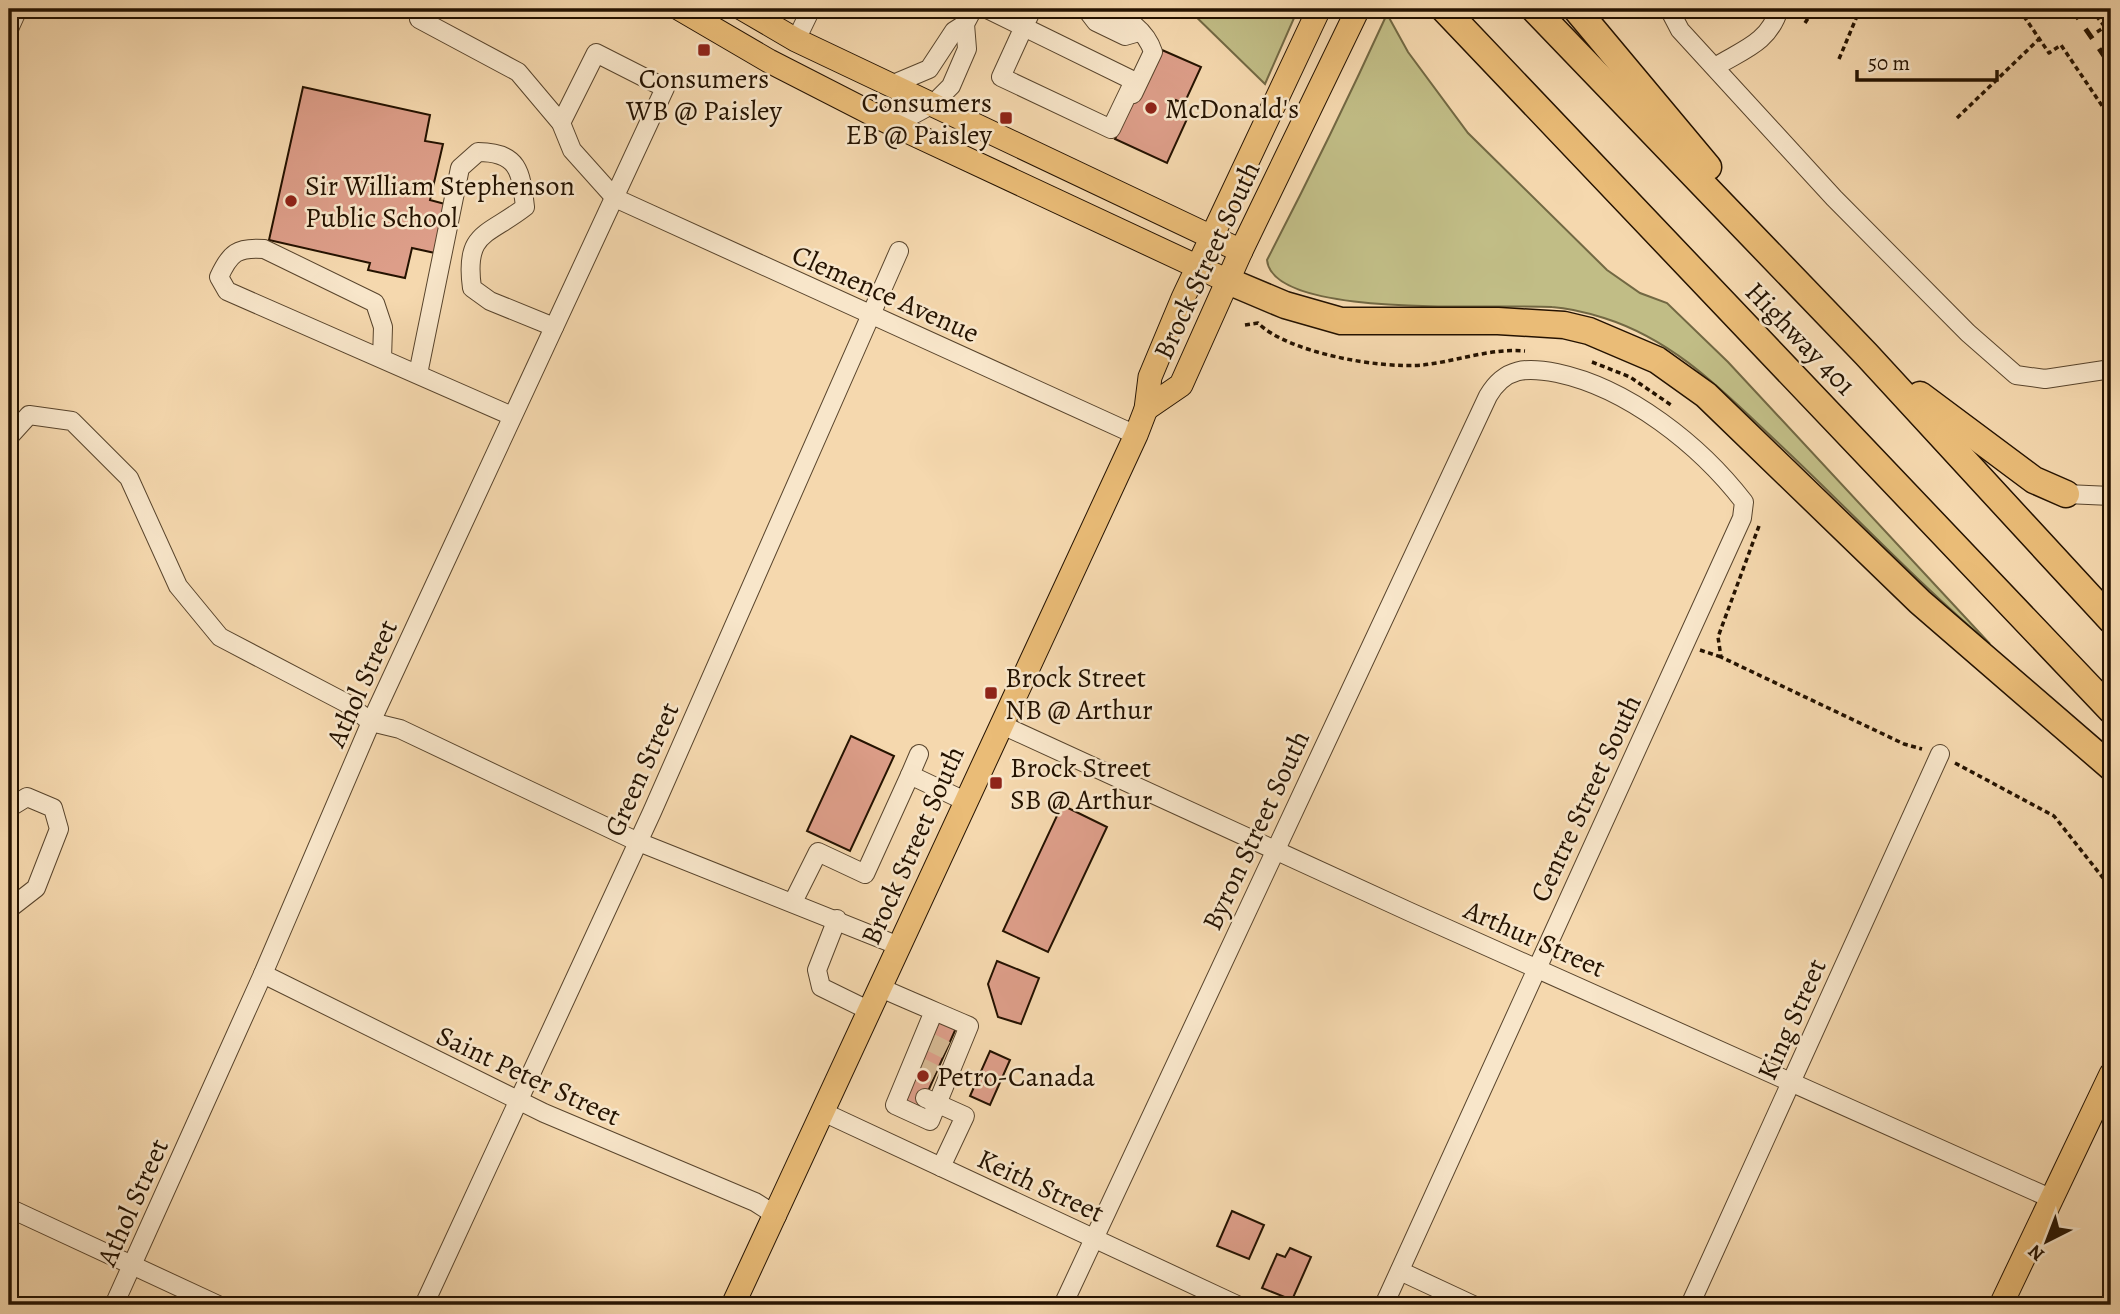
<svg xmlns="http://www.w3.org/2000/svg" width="2120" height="1314" font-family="Alegreya,serif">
  <rect width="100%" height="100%" fill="#f5d8ae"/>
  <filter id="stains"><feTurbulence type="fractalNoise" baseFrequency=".00286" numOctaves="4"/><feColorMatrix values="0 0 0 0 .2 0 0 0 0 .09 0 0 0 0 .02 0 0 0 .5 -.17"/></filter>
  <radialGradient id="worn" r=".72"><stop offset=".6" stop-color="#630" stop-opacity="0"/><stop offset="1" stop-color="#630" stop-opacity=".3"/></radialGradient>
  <g fill="#c1bd86" stroke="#726843" stroke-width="2">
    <path d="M1188,9H1298L1265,84Z"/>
    <path d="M1387,14L1408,52L1468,133L1607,270L1640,293L1667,303L1728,362L1990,644C1914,580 1847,507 1775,440C1723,391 1674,340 1604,318C1588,313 1569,308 1552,307C1504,303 1273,321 1267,260C1309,179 1349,97 1387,14Z"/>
  </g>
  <g fill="#dd9e89" stroke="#241200" stroke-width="2">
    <path d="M1162,50L1201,67L1184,104L1176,100L1171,111L1187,119L1167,163L1115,139L1145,73L1150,75Z"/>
    <path d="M303,87L430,115L425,141L443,144L430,200L445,204L435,253L412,248L405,278L368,270L370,263L269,240Z"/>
    <path d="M851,736L894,756L850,851L807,831Z"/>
    <path d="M1062,805L1107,827L1048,952L1003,931Z"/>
    <path d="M997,961L1039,978L1021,1024L998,1017L988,984Z"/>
    <path d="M940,1019L957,1026L918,1114L901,1106Z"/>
    <path d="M990,1051L1010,1060L990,1105L970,1096Z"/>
    <path d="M1232,1211L1264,1225L1249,1259L1217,1246Z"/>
    <path d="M1290,1248L1311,1257L1292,1300L1262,1288L1277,1254L1285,1257Z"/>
  </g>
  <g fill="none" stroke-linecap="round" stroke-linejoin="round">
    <g stroke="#d6ba94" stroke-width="18" stroke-dasharray="18 9" stroke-linecap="butt">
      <path d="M930,1042L946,1050"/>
      <path d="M919,1066L935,1074"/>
    </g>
    <defs>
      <g id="minor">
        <path d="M987,9L1134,81L1111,129L1001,77L1032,9"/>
        <path d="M1086,9L1096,22L1125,36L1139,32"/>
        <path d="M1106,9C1127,18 1146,30 1153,52L1133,94"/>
        <path d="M1669,9L1680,30L1834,198L1968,333L2016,375L2045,379L2111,369"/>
        <path d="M419,19L518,72L561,123L572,150L615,198L1136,435"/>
        <path d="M9,29L18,9"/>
        <path d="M796,40L811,9"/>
        <path d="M1715,67C1742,50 1769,43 1779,9"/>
        <path d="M891,85L929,69L954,31L965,24"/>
        <path d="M894,125L933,104L951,86L967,49L965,24L973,9"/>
        <path d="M382,359L383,327L375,303L264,249C237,247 230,253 219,277L227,291L512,416"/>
        <path d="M418,374L460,168L478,152C519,152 521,172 525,207C488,236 464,231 472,288L490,301L554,327"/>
        <path d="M9,437L29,415L72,421L129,478L178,586L220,637L346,703L371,722L400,729L636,841L899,946"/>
        <path d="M2066,494L2111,496"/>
        <path d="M1000,724L1410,912L2050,1198"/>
        <path d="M910,775L919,754"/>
        <path d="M9,808L27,797L53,808L59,829L36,888L9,909"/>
        <path d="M793,902L818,852L865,874L910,775L965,801"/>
        <path d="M837,919L817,970L821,987L870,1011"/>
        <path d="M263,974L544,1113L755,1202L777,1216"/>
        <path d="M881,988C910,1001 939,1013 969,1026L930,1121L895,1105L934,1011"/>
        <path d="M925,1098L965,1116L941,1167"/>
        <path d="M823,1112L1237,1305"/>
        <path d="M9,1208L218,1305"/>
        <path d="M1400,1271L1473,1305"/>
        <path d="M114,1305L263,974L371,722L665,88L596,53L561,123"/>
        <path d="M424,1305L652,812L899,251"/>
        <path d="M1063,1305L1488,396C1505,367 1527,367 1557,373C1628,388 1700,445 1744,502L1742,518L1384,1305"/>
        <path d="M1690,1305L1940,754"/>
      </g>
      <g id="major">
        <path d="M680,9L769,61L894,125L1228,281"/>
        <path d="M743,9L796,40L1241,251"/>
        <path d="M1146,409L1181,385L1241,251L1358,9"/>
        <path d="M733,1305L1136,435L1146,409L1150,377L1183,298L1319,9"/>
        <path d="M2001,1305L2111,1074"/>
      </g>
      <g id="highway">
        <path d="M1444,9L2111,710"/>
        <path d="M1534,9L1866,354L2111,620"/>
        <path d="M1576,9L1708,167"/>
        <path d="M1228,281L1285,305L1341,321H1498L1564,325L1589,331L1657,360L1706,395L1920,602L2111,767"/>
        <path d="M1920,395L2034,480L2066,494"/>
      </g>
    </defs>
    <use href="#minor" stroke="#58442c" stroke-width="20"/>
    <use href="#major" stroke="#241200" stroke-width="25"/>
    <use href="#highway" stroke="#241200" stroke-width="29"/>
    <g stroke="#241200" stroke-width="3.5" stroke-dasharray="5 3.5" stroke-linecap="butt">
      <path d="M2019,9L2049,53L2061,45L2111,119"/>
      <path d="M2091,9L2105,27"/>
      <path d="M1805,23L1814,9"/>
      <path d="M2097,32L2111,23"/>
      <path d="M1839,59L1860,9"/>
      <path d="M1957,118L2039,39"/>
      <path d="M1245,325L1258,323C1288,353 1381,369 1423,365C1457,361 1491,348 1525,351"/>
      <path d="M1592,362L1630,377L1671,405"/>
      <path d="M1759,526L1718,637L1721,657L1904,744L1922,749"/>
      <path d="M1700,650L1721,657"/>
      <path d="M1955,763L2054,816L2111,888"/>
    </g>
    <use href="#minor" stroke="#f8e6ca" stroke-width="18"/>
    <use href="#major" stroke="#eabc77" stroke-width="23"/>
    <use href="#highway" stroke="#eabc77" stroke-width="26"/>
    <g stroke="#241200" stroke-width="5" stroke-dasharray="12 12" stroke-linecap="butt">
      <path d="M2072,9L2111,66"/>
      <path d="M2108,9L2111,14"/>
    </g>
  </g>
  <g fill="#8f2418" stroke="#f8e6ca" stroke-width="2.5">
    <rect x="697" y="43" width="14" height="14" rx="3.5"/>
    <circle cx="1151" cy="108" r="7"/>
    <rect x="999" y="111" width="14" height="14" rx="3.5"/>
    <circle cx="291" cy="201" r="7"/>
    <rect x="984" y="686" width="14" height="14" rx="3.5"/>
    <rect x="989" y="776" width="14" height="14" rx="3.5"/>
    <circle cx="923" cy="1076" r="7"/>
  </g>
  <g text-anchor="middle" stroke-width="5" stroke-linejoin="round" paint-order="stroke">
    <g font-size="28" fill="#241200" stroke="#f8e6ca" text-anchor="start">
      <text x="704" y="88" text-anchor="middle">Consumers<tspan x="704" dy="32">WB @ Paisley</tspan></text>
      <text x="992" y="112" text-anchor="end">Consumers<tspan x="992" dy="32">EB @ Paisley</tspan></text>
      <text x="1165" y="118">McDonald's</text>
      <text x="305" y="195">Sir William Stephenson<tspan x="305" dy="32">Public School</tspan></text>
      <text x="1005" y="687">Brock Street<tspan x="1005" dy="32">NB @ Arthur</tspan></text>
      <text x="1010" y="777">Brock Street<tspan x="1010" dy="32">SB @ Arthur</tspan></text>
      <text x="937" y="1086">Petro-Canada</text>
    </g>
    <g font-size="28" fill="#241200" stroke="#f8e6ca">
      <text transform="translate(1206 260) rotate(-65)" y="10">Brock Street South</text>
      <text transform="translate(886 293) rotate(24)" y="10">Clemence Avenue</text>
      <text transform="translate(1801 338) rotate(46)" y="10">Highway 401</text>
      <text transform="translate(361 683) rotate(-66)" y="10">Athol Street</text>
      <text transform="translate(641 769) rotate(-66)" y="10">Green Street</text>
      <text transform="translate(1585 798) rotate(-65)" y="10">Centre Street South</text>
      <text transform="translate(1255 830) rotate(-65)" y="10">Byron Street South</text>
      <text transform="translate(912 845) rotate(-66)" y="10">Brock Street South</text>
      <text transform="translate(1535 938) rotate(24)" y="10">Arthur Street</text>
      <text transform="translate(1791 1019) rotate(-66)" y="10">King Street</text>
      <text transform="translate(529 1075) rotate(25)" y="10">Saint Peter Street</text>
      <text transform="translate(1041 1185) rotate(25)" y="10">Keith Street</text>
      <text transform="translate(132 1202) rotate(-66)" y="10">Athol Street</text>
    </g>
  </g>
  <rect width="2120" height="1314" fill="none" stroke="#f5d8ae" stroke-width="35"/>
  <rect x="10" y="10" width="2099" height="1293" fill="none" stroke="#241200" stroke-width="3.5"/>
  <rect x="18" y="18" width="2085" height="1279" fill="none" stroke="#241200" stroke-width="2"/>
  <g transform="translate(2047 1241) rotate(222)" stroke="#f8e6ca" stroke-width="5" paint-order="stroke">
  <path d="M0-5L12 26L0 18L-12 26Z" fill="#241200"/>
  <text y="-10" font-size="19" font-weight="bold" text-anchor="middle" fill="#241200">N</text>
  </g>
  <path d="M1857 70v10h140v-10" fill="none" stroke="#241200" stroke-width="3.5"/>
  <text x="1868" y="70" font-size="21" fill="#241200" stroke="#f8e6ca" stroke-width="5" paint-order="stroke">50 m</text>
  <rect width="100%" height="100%" filter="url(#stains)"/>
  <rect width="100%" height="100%" fill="url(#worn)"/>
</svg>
